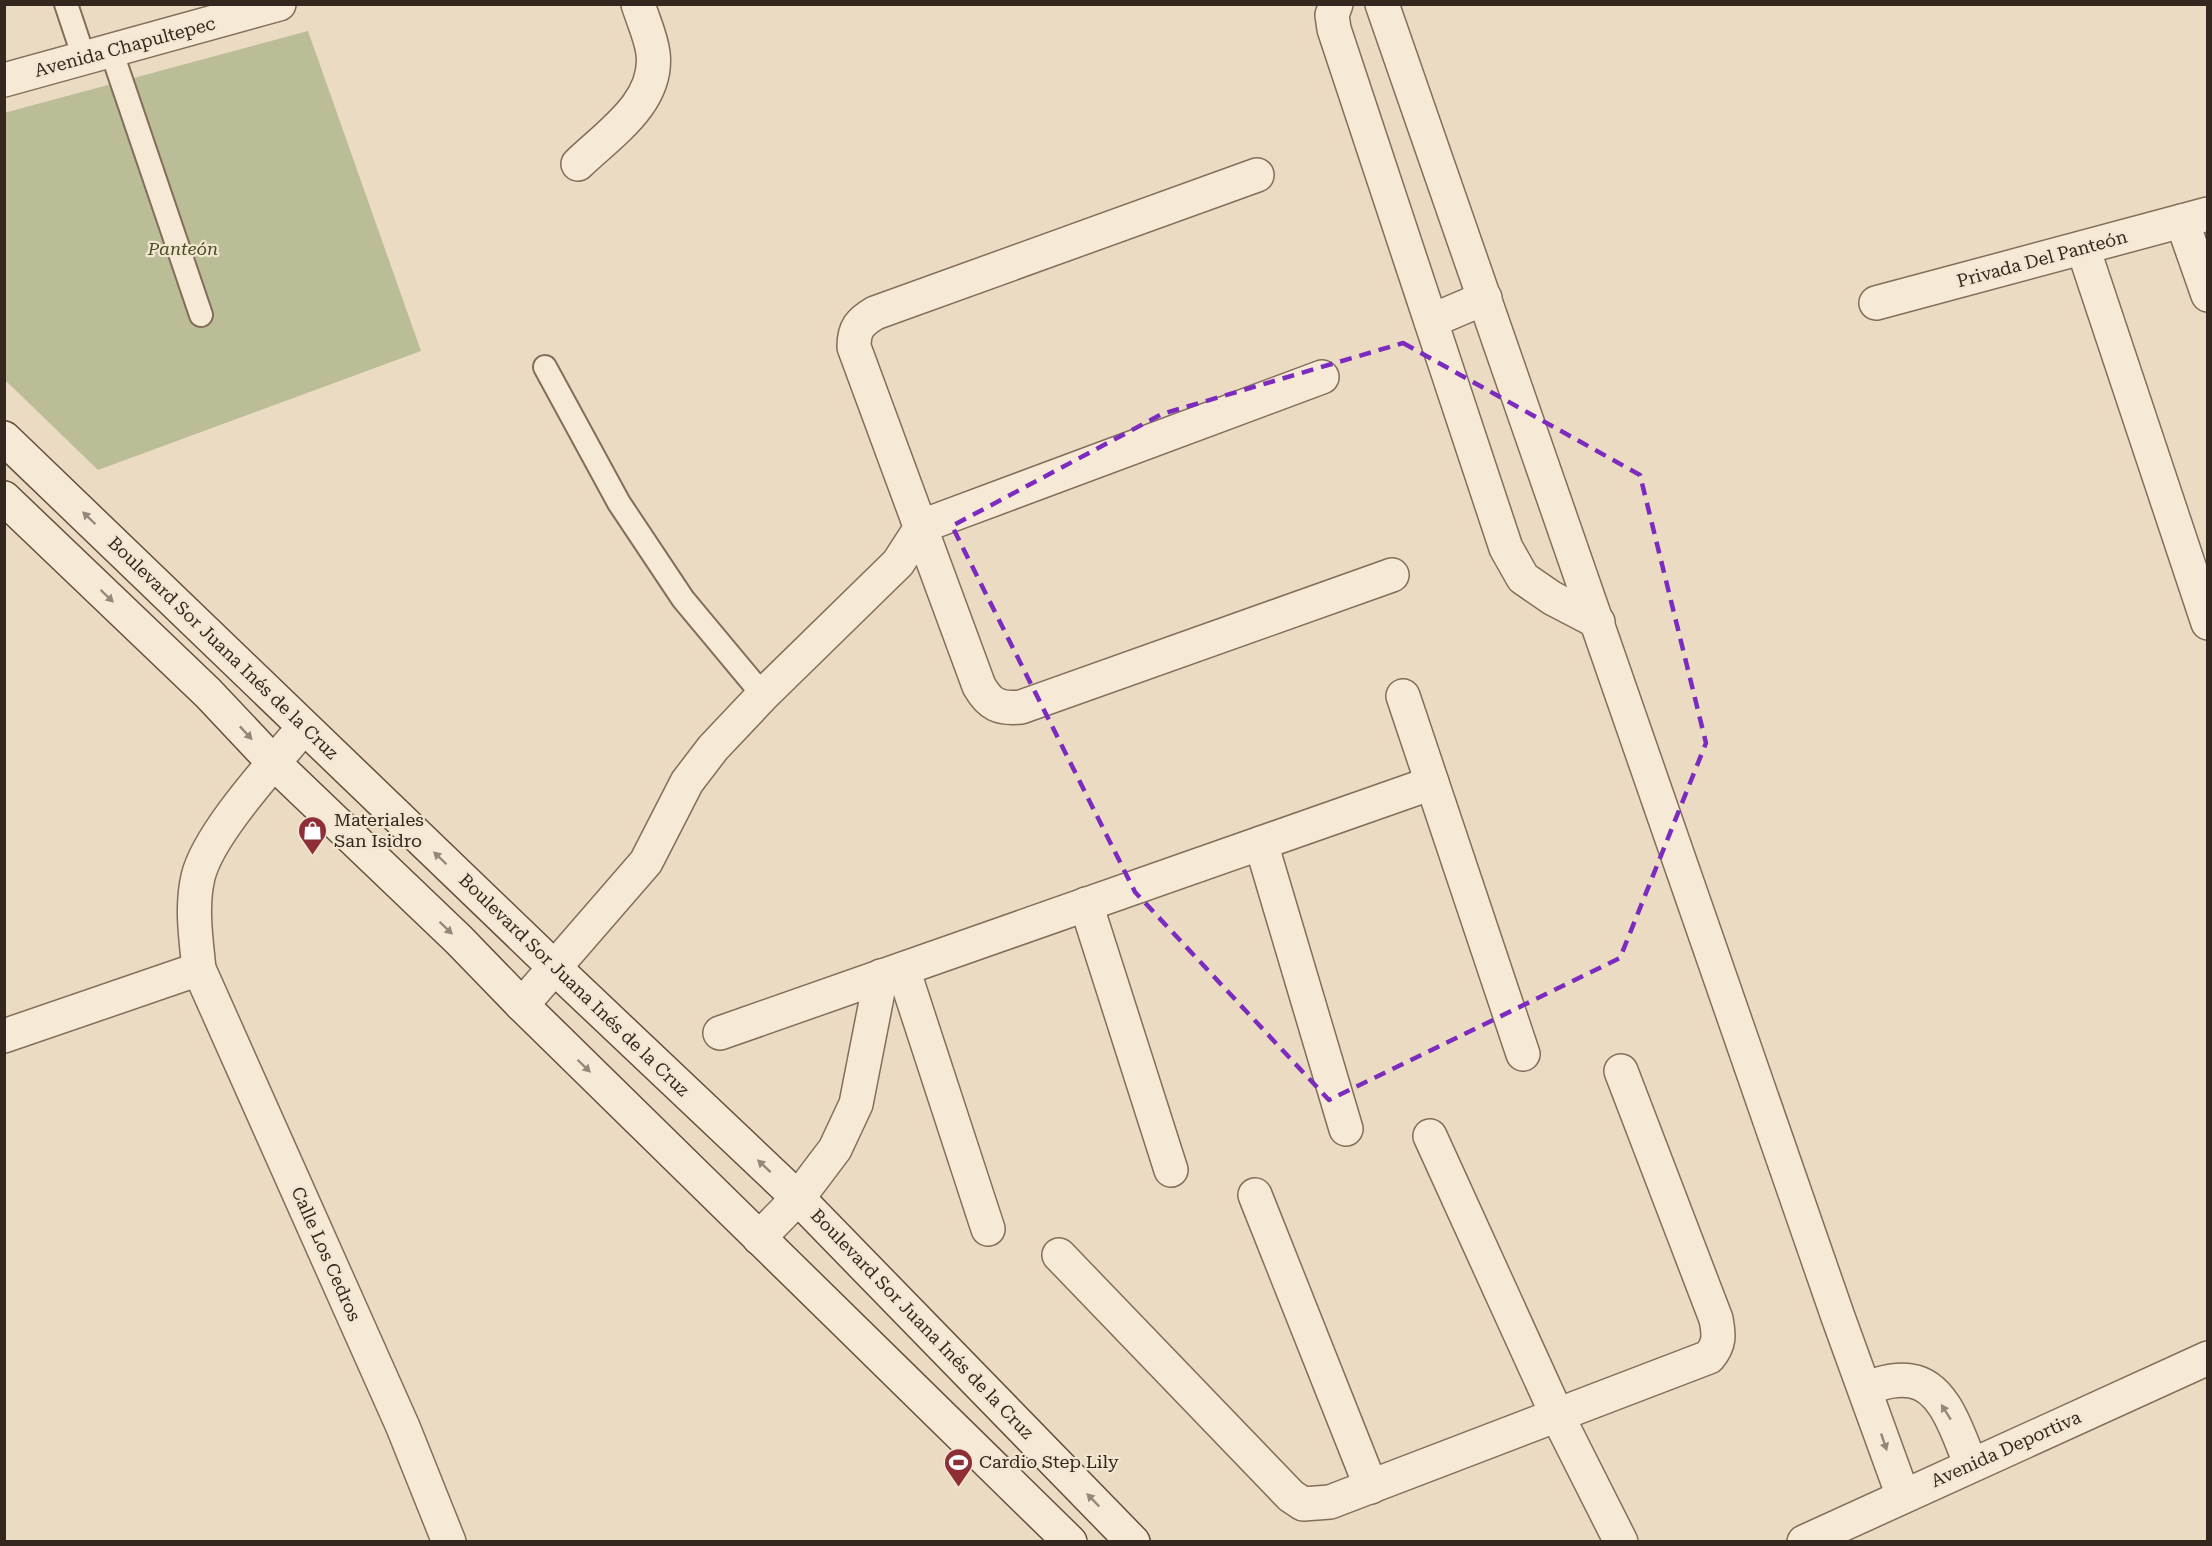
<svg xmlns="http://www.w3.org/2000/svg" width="2212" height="1546" font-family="'Roboto Serif',serif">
  <rect width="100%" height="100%" fill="#ebdbc2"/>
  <path fill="#bbbd96" d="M308,31L421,351L98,470L5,380L4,113Z"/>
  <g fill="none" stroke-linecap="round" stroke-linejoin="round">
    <defs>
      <g id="lane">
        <path d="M66,4L84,58"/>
        <path d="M111,50L201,315"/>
        <path d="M545,367L619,503L683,599L763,695"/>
      </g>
      <g id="street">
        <path d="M1336,4L1332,15L1334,29L1506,548L1523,578L1552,598L1598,622"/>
        <path d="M1382,4L1838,1317L1903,1496"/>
        <path d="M4,80L279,4"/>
        <path d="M578,164C609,134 659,102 653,53C651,37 643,20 638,4"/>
        <path d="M1257,175L875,313C860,322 854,328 854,347L979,686C990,705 999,709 1021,707L1392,575"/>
        <path d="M2182,221L2208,295"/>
        <path d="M2083,248L2208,623"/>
        <path d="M1876,303L2208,214"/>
        <path d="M1431,321L1485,298"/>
        <path d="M1403,696L1523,1054"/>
        <path d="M304,727C274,763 208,834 198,877C191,907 196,939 199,969L403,1427L449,1542"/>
        <path d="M1261,843L1346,1129"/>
        <path d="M1086,904L1171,1170"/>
        <path d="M903,969L988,1229"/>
        <path d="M522,1005L646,862L687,782L713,748L763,695L898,563L922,526L1322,377"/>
        <path d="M720,1033L1432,783"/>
        <path d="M4,1036L199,969"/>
        <path d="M1430,1136L1557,1415L1621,1542"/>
        <path d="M1255,1195L1371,1487"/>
        <path d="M759,1238L798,1198L835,1149L856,1104L881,976"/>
        <path d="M1059,1255L1291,1496L1303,1504L1330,1502L1709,1357C1720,1344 1719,1335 1716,1319L1621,1071"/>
        <path d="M1865,1388C1880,1384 1895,1378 1911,1381C1946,1386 1959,1438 1971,1465"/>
        <path d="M1804,1542L2208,1358"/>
      </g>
      <g id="secondary">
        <path d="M4,438L554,967L798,1198L1133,1542"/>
        <path d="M4,498L208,693L274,763L459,940L522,1005L1070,1542"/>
      </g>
    </defs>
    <use href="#lane" stroke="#836d5b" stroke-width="26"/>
    <use href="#street" stroke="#836d5b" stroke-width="36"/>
    <use href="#secondary" stroke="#654e3e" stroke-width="36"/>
    <use href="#lane" stroke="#f6e9d5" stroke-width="22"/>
    <use href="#street" stroke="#f6e9d5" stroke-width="33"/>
    <use href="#secondary" stroke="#f6e9d5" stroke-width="33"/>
  </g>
  <defs><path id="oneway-solid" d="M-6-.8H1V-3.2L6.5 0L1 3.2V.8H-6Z" transform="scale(1.5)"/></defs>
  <g fill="#95887a">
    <use href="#oneway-solid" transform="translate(89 518) rotate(-136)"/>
    <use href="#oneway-solid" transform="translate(107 596) rotate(44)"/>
    <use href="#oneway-solid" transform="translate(246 733) rotate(47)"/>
    <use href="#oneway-solid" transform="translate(440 858) rotate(-136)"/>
    <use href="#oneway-solid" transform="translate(446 928) rotate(44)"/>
    <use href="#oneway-solid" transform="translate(584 1066) rotate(44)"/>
    <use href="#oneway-solid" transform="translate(764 1166) rotate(-137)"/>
    <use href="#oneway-solid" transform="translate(1946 1412) rotate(-122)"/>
    <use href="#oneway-solid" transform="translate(1884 1442) rotate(71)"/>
    <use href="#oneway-solid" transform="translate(1093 1500) rotate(-134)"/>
  </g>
  <path fill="none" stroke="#7b2cbf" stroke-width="4.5" stroke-dasharray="12 8" stroke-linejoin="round" d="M1403,343L1640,475L1706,743L1620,958L1329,1100L1135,892L952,526L1162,414Z"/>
  <defs>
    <symbol id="shop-pin" viewBox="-11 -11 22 30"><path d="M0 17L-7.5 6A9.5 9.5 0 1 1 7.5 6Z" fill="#8e2f37" stroke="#f3e6d1"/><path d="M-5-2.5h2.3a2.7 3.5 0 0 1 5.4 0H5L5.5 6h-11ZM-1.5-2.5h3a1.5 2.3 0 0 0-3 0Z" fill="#fff"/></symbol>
    <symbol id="stadium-pin" viewBox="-11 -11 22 30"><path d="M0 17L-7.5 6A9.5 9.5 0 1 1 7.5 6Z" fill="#8e2f37" stroke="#f3e6d1"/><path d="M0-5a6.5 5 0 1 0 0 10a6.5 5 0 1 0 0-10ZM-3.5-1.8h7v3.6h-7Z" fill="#fff"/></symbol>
  </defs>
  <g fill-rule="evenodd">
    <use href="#shop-pin" x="296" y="814" width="33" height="45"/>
    <use href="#stadium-pin" x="942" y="1446" width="33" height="45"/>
  </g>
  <g text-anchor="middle" stroke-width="4.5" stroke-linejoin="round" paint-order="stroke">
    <g font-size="18" fill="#34271e" stroke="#f3e6d1">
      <text transform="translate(125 47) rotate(-15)" y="6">Avenida Chapultepec</text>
      <text transform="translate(2042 259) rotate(-15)" y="6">Privada Del Panteón</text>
      <text transform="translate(223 648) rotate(44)" y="6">Boulevard Sor Juana Inés de la Cruz</text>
      <text transform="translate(574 985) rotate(44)" y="6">Boulevard Sor Juana Inés de la Cruz</text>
      <text transform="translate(326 1254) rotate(66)" y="6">Calle Los Cedros</text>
      <text transform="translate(922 1324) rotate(46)" y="6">Boulevard Sor Juana Inés de la Cruz</text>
      <text transform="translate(2006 1449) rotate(-24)" y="6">Avenida Deportiva</text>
    </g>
    <g font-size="18" font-style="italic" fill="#484f26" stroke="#f3e6d1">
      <text x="183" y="255">Panteón</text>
    </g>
    <g font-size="18" fill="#34271e" stroke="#f3e6d1" text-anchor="start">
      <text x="334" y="826">Materiales<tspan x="334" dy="21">San Isidro</tspan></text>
      <text x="979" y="1468">Cardio Step Lily</text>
    </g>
  </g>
  <rect width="2212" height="1546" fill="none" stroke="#34271e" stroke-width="12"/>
</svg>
